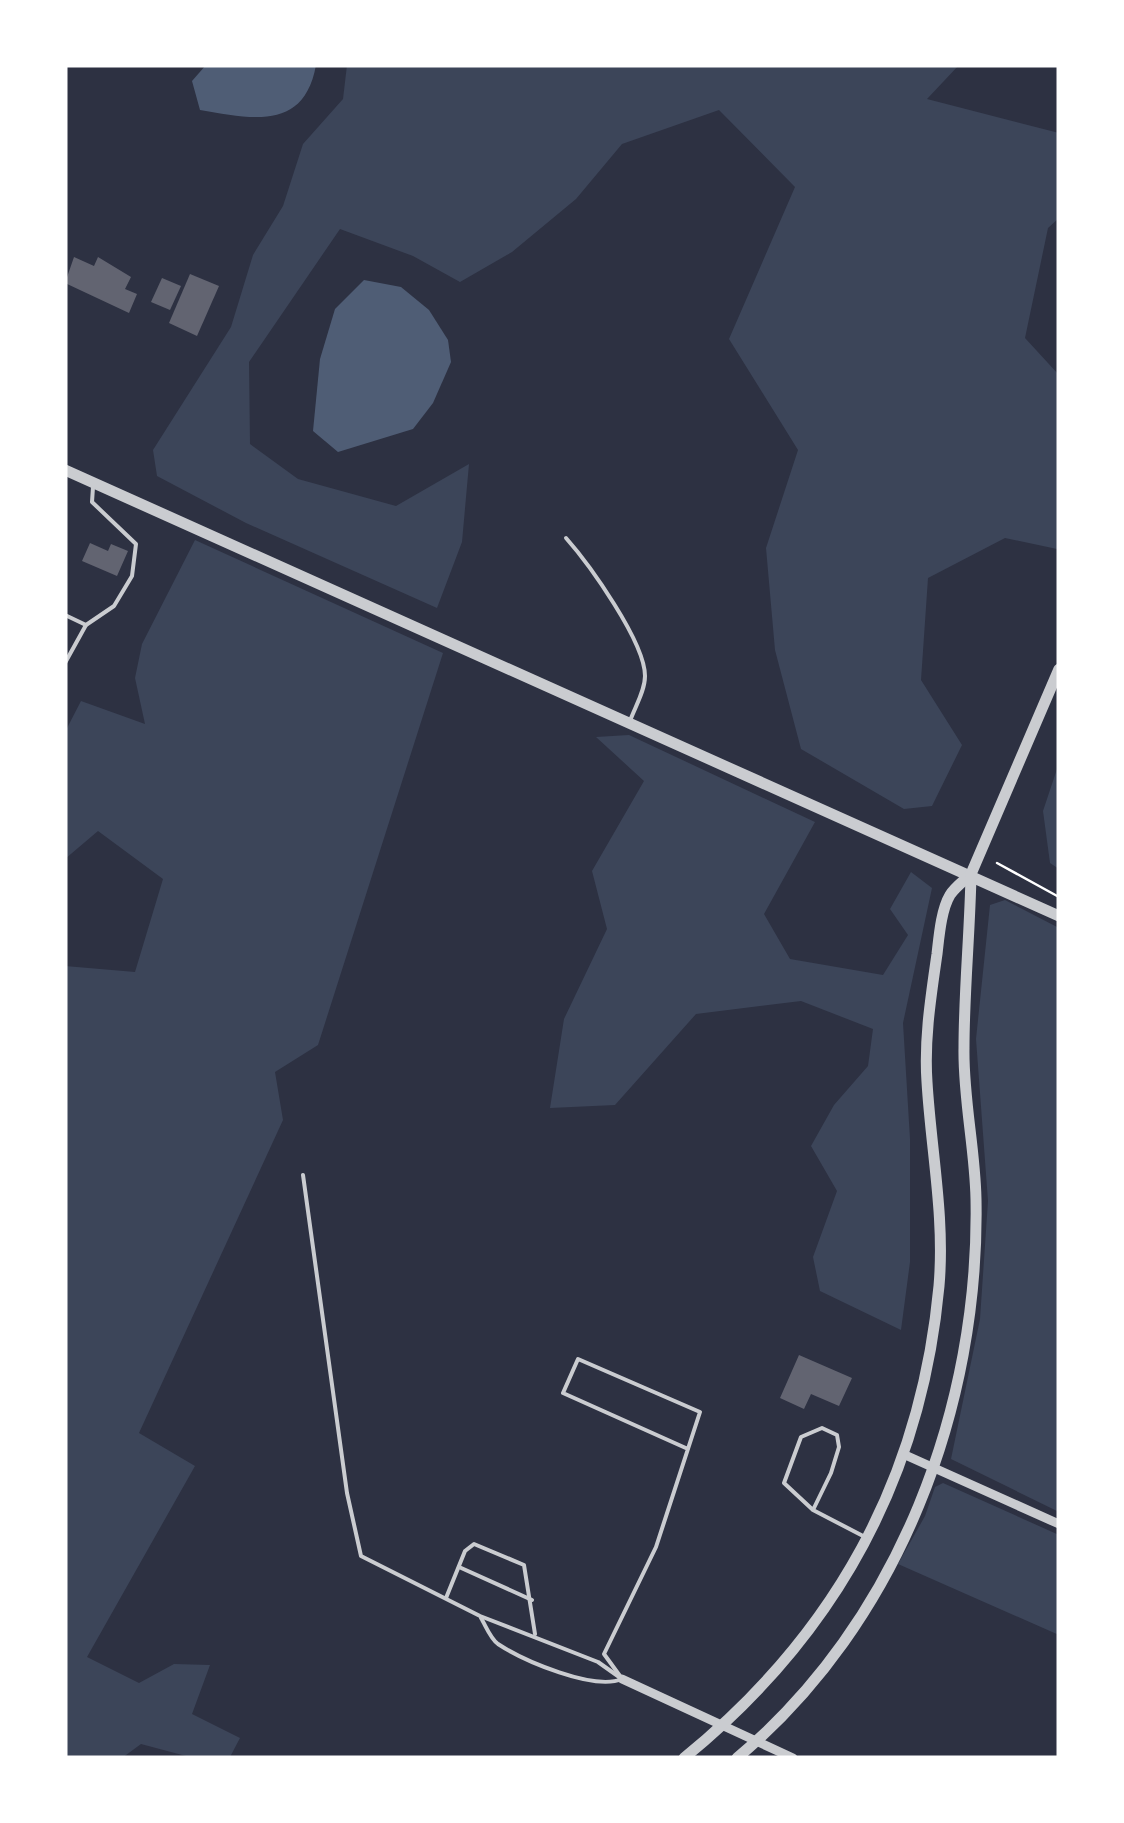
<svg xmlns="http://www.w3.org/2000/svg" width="1124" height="1823" font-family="Bitter,serif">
  <rect width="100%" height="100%" fill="#2d3142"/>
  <g fill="#3c4559">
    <path d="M347,65H959L927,99L1059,133V218L1048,228L1025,338L1059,375V544L1057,549L1005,538L928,578L921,680L962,745L932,806L904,809L801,749L775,650L766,548L798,450L729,339L795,187L719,110L622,144L576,199L512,252L460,282L413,256L340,229L249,362L250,444L298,479L396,506L469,464L462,542L437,608L246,523L157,476L153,450L231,327L253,255L283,206L303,144L343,99Z"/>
    <path d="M195,540L443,653L318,1045L275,1072L283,1120L139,1433L195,1466L87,1657L139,1683L174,1664L210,1665L192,1714L240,1738L230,1757L186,1756L141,1744L122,1758H65V966L135,972L163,879L98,831L65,859V732L81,701L145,724L135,678L142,644Z"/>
    <path d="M629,735L815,822L764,914L790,959L883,975L908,935L890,909L911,872L932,888L903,1023L910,1139V1262L901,1330L820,1291L813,1257L837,1191L811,1146L834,1105L868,1066L873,1029L801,1001L696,1014L615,1105L550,1108L564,1019L607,929L592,871L644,781L596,737Z"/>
    <path d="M1059,763V869L1050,863L1043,811Z"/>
    <path d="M1005,900L1059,928L1057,1511L951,1459L980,1319L988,1201L976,1039L990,905Z"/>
    <path d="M943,1483L1059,1535V1635L898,1564L925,1516L935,1487Z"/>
  </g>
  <g fill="#4f5d75">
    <path d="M206,65H316C304,131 253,119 200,110L192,81Z"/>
    <path d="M364,280L401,287L429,310L448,340L451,362L433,403L413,429L338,452L313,431L320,359L335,309Z"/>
  </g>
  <g fill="#626471">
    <path d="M74,257L94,266L98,257L131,277L125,289L137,294L129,313L65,283Z"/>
    <path d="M190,274L219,286L197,336L169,323Z"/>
    <path d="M162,278L181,286L170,310L151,302Z"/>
    <path d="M90,543L108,551L111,544L128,551L117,576L82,561Z"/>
    <path d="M799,1355L852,1378L839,1406L811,1394L804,1409L780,1398Z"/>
  </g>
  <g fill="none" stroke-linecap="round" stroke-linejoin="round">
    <path stroke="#fff" stroke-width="2.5" d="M997,863L1059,897"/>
    <g stroke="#caccd0" stroke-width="4">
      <path d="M566,538C589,564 645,642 645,676C645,691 635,707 630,721"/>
      <path d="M65,615L86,625"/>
      <path d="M65,663L86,625L114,606L132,576L136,544L92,502L93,487"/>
      <path d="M303,1175L347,1493L361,1556L480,1616L598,1662L622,1679"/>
      <path d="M813,1510L831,1473L839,1447L837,1435L822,1428L801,1437L784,1483L813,1510L865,1537"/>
      <path d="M459,1567L532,1600"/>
      <path d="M446,1598L465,1551L474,1544L524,1565L535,1634"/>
      <path d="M481,1618C486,1626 490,1638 498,1644C524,1661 594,1691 622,1679"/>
      <path d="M620,1676L604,1654L656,1547L700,1412L578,1359L563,1393L688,1449"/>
    </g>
    <g stroke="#caccd0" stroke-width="9">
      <path d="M903,1454L1059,1524"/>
      <path d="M622,1679L793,1758"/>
    </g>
    <g stroke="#caccd0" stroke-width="11">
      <path d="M65,470L1059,916"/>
      <path d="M684,1758C835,1635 921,1480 939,1286C945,1217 931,1150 927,1082C924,1039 931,996 937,954C939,937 941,910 950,895C955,887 965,880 971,874L1059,669"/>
      <path d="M737,1758C899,1623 980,1406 976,1199C975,1148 963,1098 964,1048C964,990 970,932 971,874"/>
    </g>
  </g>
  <rect width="1124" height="1823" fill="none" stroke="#ffffff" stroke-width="135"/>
</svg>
